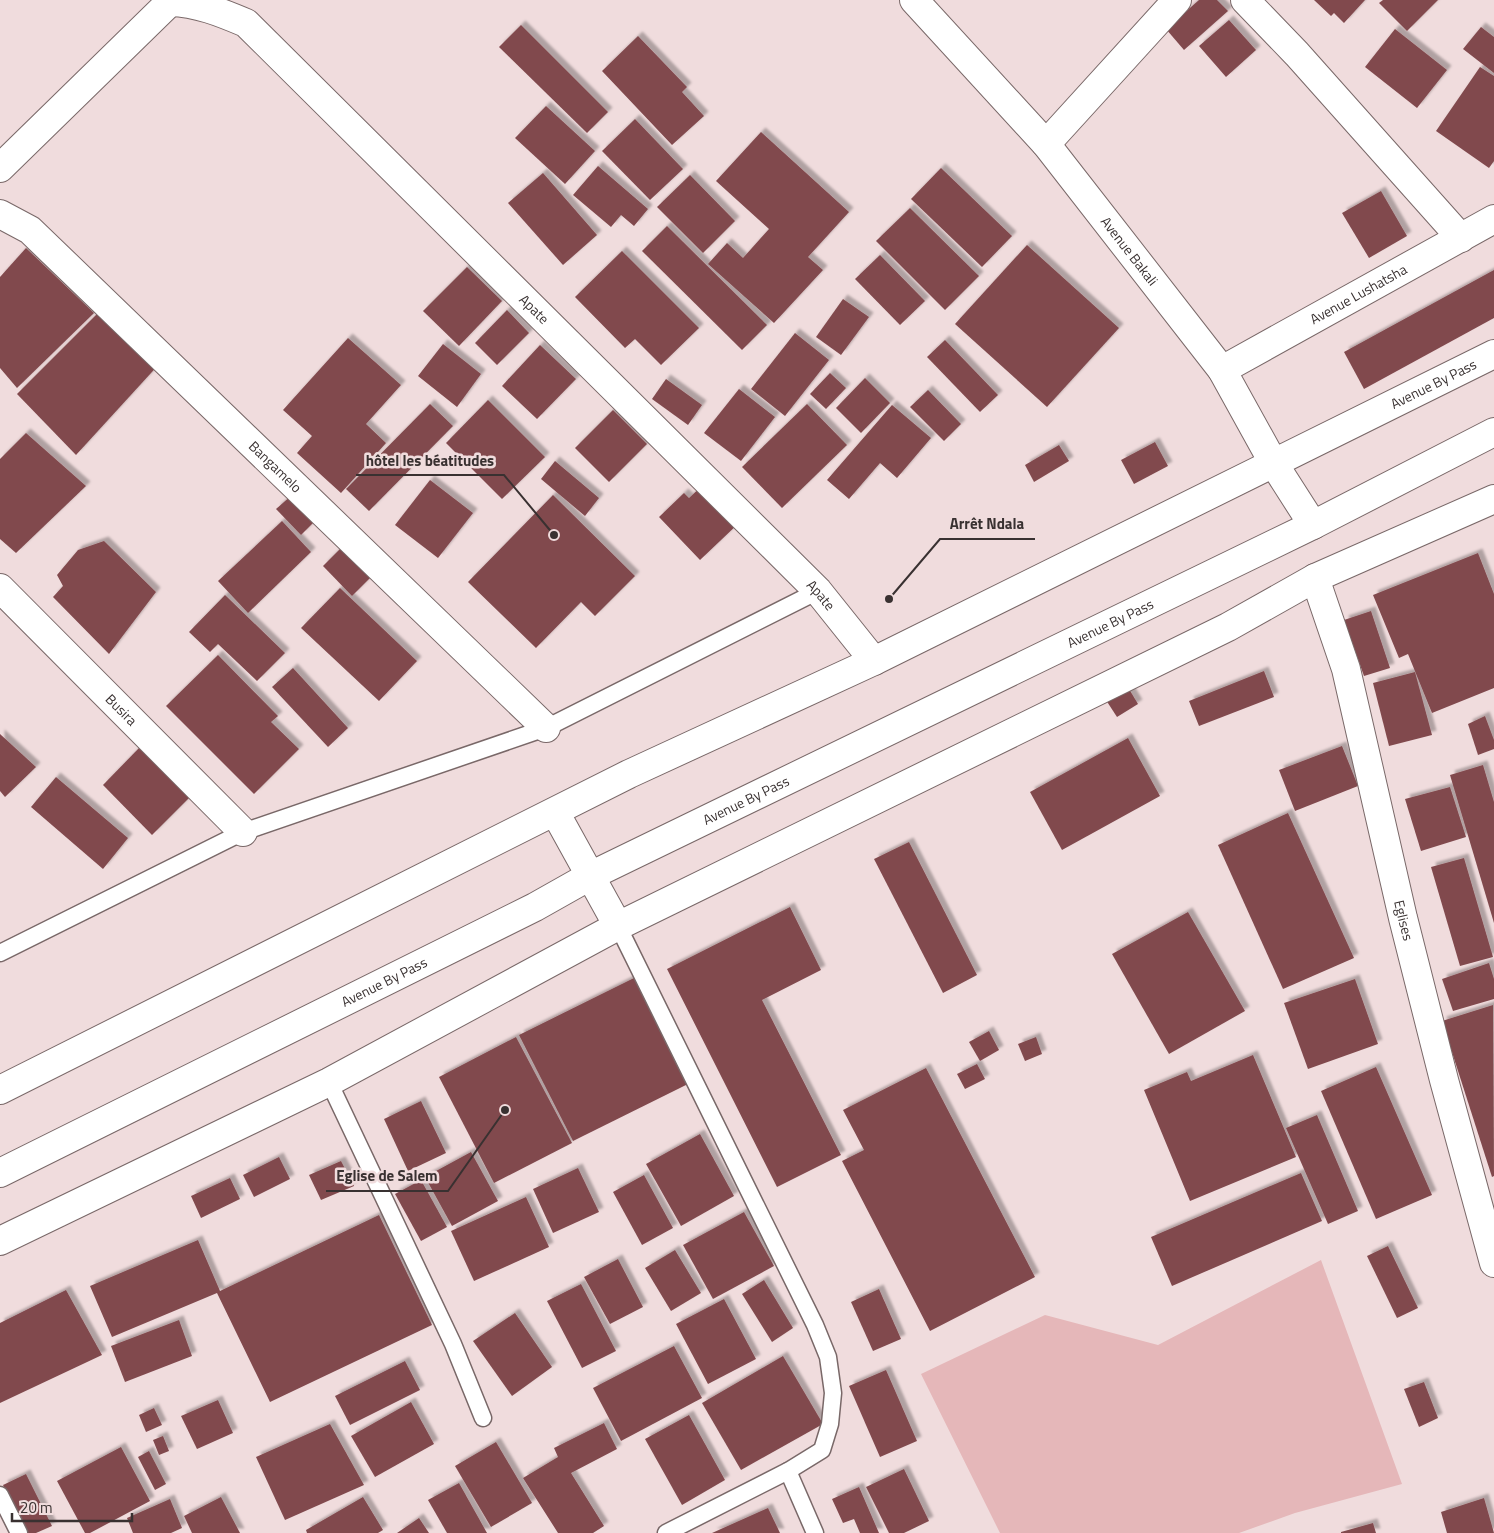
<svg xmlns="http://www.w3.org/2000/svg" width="1494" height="1533" font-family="'Titillium Web',sans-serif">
  <defs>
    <filter id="shadow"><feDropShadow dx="4.5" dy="-4.5" stdDeviation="1" flood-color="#0004"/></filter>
  </defs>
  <rect width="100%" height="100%" fill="#f0dcdd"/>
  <path fill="#e5b7b9" d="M1321,1260L1402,1484L1295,1513L1239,1533H1000L921,1374L1045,1315L1158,1345Z"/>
  <g fill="#81494d" filter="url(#shadow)">
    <path d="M1199,0H1217L1228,11L1184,50L1166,29Z"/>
    <path d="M1314,0H1365L1344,23L1334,13L1331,16Z"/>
    <path d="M1383,0H1438L1407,31L1379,3Z"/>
    <path d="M1229,20L1256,50L1226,77L1199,46Z"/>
    <path d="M521,25L608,112L587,133L499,47Z"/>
    <path d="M1481,27L1494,37V73L1463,49Z"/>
    <path d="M1395,29L1447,70L1417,108L1365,67Z"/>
    <path d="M638,36L687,87L682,92L704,116L672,145L602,71Z"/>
    <path d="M1480,67L1494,76V161L1489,168L1436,131Z"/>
    <path d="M546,106L595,151L565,184L515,138Z"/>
    <path d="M635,119L683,169L650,200L602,151Z"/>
    <path d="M761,132L849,212L808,257L823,270L774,323L708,264L727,243L743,258L769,229L716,181Z"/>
    <path d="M598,166L648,209L634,226L621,215L611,227L573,195Z"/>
    <path d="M941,168L1012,236L982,267L911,199Z"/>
    <path d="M543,173L597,235L563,265L508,203Z"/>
    <path d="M690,175L735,221L703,253L657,207Z"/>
    <path d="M1381,191L1407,236L1369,258L1342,213Z"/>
    <path d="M910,208L979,276L945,310L876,241Z"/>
    <path d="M667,226L767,325L742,350L642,251Z"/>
    <path d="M1027,245L1119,328L1047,407L955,324Z"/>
    <path d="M26,248L94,313L17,388L0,368V277Z"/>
    <path d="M622,251L699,328L661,365L635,339L625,348L575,297Z"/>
    <path d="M880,255L925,301L900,325L855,279Z"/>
    <path d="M467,267L502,301L459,346L423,311Z"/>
    <path d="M1494,270V318L1364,389L1344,352Z"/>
    <path d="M843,299L869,317L841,355L816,337Z"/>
    <path d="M106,305L162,361L76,455L17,394Z"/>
    <path d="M507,310L529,333L497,365L475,343Z"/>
    <path d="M795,333L829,360L785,416L751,389Z"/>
    <path d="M348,338L401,385L366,424L386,443L341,493L297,453L312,436L283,410Z"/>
    <path d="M945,340L998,395L980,412L927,357Z"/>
    <path d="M443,344L481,374L457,407L418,376Z"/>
    <path d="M540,345L576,379L537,419L502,386Z"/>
    <path d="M830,373L846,388L826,409L810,394Z"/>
    <path d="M865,378L890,403L861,433L836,408Z"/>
    <path d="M666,379L702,405L688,425L652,399Z"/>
    <path d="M739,389L775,417L741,461L704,433Z"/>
    <path d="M928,390L961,424L944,441L910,407Z"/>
    <path d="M488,400L545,457L502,499L446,443Z"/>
    <path d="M430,404L453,426L369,511L346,489Z"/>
    <path d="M807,404L847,445L782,508L742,467Z"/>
    <path d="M892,405L931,438L897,478L880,463L849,499L827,480Z"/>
    <path d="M613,410L647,444L609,482L575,448Z"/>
    <path d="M26,433L86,486L16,553L0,539V459Z"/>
    <path d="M1155,442L1168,466L1134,484L1121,460Z"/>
    <path d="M1059,445L1069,461L1034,482L1025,465Z"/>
    <path d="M555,461L599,498L585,516L541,479Z"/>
    <path d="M430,480L473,513L438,558L395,525Z"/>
    <path d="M704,484L740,522L700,560L659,517L684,493L689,498Z"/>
    <path d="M292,495L316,520L301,535L276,509Z"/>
    <path d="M553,495L635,576L595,616L581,602L536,648L468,582Z"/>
    <path d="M282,521L311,552L248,613L218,581Z"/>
    <path d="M104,541L156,592L109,654L53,597L63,586L57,575L78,550Z"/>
    <path d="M347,542L377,571L352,596L323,566Z"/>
    <path d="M1478,553L1494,594V688L1432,713L1408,654L1399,658L1373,595Z"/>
    <path d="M340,588L417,661L379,701L301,628Z"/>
    <path d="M225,595L285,653L257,681L218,644L210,652L189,632Z"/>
    <path d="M1371,611L1390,668L1364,676L1344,620Z"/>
    <path d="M218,655L278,716L271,722L299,749L254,794L166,706Z"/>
    <path d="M293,668L348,728L328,747L272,687Z"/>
    <path d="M1264,671L1274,697L1199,726L1189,701Z"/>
    <path d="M1415,672L1432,735L1389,746L1373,683Z"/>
    <path d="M1126,684L1138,704L1117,717L1104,697Z"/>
    <path d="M1485,716L1494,740V749L1478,755L1468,724Z"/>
    <path d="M0,734L36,767L5,797L0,791Z"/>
    <path d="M1128,738L1160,796L1062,850L1030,792Z"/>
    <path d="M1342,746L1358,786L1295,811L1279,770Z"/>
    <path d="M140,747L190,797L152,835L103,785Z"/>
    <path d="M1483,765L1494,802V923L1450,775Z"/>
    <path d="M56,777L128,838L103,869L31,807Z"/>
    <path d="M1450,787L1466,837L1421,851L1405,799Z"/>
    <path d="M1288,813L1354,958L1283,989L1218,845Z"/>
    <path d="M909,842L977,975L943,993L874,859Z"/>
    <path d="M1464,858L1493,957L1460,966L1431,867Z"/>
    <path d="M790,907L821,970L762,1000L841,1155L777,1187L667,969Z"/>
    <path d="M1188,912L1245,1011L1169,1054L1112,954Z"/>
    <path d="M1489,963L1494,979V999L1453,1011L1442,979Z"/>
    <path d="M634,978L688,1084L573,1141L519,1035Z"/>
    <path d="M1355,979L1378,1044L1308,1069L1284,1003Z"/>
    <path d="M1493,1005L1494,1176L1492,1177L1442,1021Z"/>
    <path d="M989,1031L999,1050L980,1061L969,1042Z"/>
    <path d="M516,1037L572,1143L494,1183L439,1077Z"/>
    <path d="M1036,1037L1042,1054L1025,1061L1018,1044Z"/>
    <path d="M1253,1055L1296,1157L1190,1201L1144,1090L1187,1072L1191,1081Z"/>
    <path d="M977,1064L985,1079L965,1089L957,1074Z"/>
    <path d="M1376,1067L1432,1195L1376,1219L1321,1091Z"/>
    <path d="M926,1068L1035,1277L930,1331L842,1161L864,1150L843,1110Z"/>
    <path d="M421,1101L446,1153L408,1171L384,1119Z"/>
    <path d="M1317,1115L1358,1211L1328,1224L1286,1128Z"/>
    <path d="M700,1134L734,1196L681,1226L646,1164Z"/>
    <path d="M471,1152L498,1201L452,1226L425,1177Z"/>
    <path d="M279,1157L290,1179L254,1197L243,1175Z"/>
    <path d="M341,1161L354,1186L321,1200L309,1175Z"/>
    <path d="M578,1168L599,1212L553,1233L533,1189Z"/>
    <path d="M1301,1173L1322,1221L1172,1286L1151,1237Z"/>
    <path d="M644,1175L673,1228L642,1245L613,1192Z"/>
    <path d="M230,1178L240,1199L201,1218L191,1196Z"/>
    <path d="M421,1180L447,1227L421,1241L395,1194Z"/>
    <path d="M526,1197L549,1247L474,1281L451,1231Z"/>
    <path d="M744,1212L774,1266L713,1299L683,1245Z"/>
    <path d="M379,1215L432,1325L270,1402L217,1293L112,1337L90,1286L198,1240L220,1291Z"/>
    <path d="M1388,1246L1418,1308L1397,1318L1367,1256Z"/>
    <path d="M675,1250L701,1293L671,1311L645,1268Z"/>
    <path d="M618,1259L643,1307L610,1324L584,1277Z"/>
    <path d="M764,1280L793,1328L772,1342L742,1294Z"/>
    <path d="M581,1284L616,1351L582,1368L547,1301Z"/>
    <path d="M879,1289L901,1339L873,1351L851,1302Z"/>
    <path d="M66,1290L102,1355L0,1403V1323Z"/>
    <path d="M724,1299L756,1359L708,1384L676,1324Z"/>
    <path d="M515,1313L552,1367L512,1396L473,1341Z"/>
    <path d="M179,1320L192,1356L125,1382L111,1346Z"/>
    <path d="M674,1346L702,1398L621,1441L593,1388Z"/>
    <path d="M783,1356L823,1424L741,1470L702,1403Z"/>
    <path d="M405,1361L420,1390L350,1425L335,1396Z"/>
    <path d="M886,1370L917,1441L880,1457L849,1386Z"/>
    <path d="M1424,1382L1438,1418L1419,1427L1404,1389Z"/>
    <path d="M218,1400L233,1433L197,1449L181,1416Z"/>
    <path d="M411,1402L434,1444L375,1477L351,1436Z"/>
    <path d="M154,1408L162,1425L146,1432L139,1415Z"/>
    <path d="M689,1415L725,1480L682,1505L645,1439Z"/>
    <path d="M604,1423L617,1449L571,1473L604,1526L593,1533H558L523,1478L558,1457L554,1448Z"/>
    <path d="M330,1424L364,1485L285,1520L256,1457Z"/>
    <path d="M163,1436L169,1451L159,1455L153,1440Z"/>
    <path d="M496,1442L532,1503L491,1527L455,1466Z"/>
    <path d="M121,1447L150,1501L90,1533H85L57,1481Z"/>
    <path d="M149,1451L166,1484L155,1490L138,1457Z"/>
    <path d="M904,1469L929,1521L904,1533H889L866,1487Z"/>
    <path d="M26,1474L52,1526L36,1533H27L3,1485Z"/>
    <path d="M459,1483L487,1533H447L428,1500Z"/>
    <path d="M859,1487L879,1533H860L854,1519L843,1523L832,1499Z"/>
    <path d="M221,1497L240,1533H192L184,1516Z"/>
    <path d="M363,1497L383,1530L378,1533H307L306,1530Z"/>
    <path d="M1484,1498L1494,1533H1447L1441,1512Z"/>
    <path d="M170,1499L182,1528L171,1533H133L127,1518Z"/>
    <path d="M768,1508L780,1533H712Z"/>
    <path d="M419,1518L429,1533H397Z"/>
    <path d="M1373,1523L1376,1533H1341V1532Z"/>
  </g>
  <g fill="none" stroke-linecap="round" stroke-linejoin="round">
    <defs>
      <g id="lane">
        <path d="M618,926L815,1325L828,1357L833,1393L830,1424L822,1450L788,1471L666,1533"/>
        <path d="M0,953L243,832L546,728L818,591"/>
        <path d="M329,1082L453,1344L483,1418"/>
        <path d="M788,1471L815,1533"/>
        <path d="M0,1495L19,1533"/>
      </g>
      <g id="street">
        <path id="s1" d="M167,0L170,2C198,3 220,12 246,23L818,591L874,661"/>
        <path d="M1245,0L1297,54L1461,238"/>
        <path d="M1046,144L1177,0"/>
        <path d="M0,168L172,0"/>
        <path id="s2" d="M0,214L30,230L546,728"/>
        <path id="s3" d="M1222,370L1494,219"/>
        <path id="s4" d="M1315,578L1346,669L1403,918L1444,1080L1494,1263"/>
        <path id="s5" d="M0,588L243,832"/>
        <path d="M555,812L618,926"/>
        <path d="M0,1241L329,1082L618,926L1228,627L1315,578L1494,499"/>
      </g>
      <g id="secondary">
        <path id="s6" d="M914,0L1046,144L1222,370L1274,464L1313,525"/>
      </g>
      <g id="highway">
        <path id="s7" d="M0,1090L629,774L874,661L1494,354"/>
        <path id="s8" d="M0,1173L535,907L590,876L1313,525L1494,432"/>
      </g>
    </defs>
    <use href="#lane" stroke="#796868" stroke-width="19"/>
    <use href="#street" stroke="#796868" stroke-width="30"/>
    <use href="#secondary" stroke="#796868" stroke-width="30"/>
    <use href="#highway" stroke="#796868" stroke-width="30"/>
    <use href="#lane" stroke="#fff" stroke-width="16"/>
    <use href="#street" stroke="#fff" stroke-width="28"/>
    <use href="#secondary" stroke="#fff" stroke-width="28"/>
    <use href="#highway" stroke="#fff" stroke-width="28"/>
  </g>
  <g text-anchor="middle" stroke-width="5" stroke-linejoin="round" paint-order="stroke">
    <g font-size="14" fill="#393131" stroke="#f0dcdd">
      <text dy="5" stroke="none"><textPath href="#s6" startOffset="331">Avenue Bakali</textPath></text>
      <text dy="5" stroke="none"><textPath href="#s3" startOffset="156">Avenue Lushatsha</textPath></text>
      <text dy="5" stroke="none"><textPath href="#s1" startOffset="489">Apate</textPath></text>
      <text dy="5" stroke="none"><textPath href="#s7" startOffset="1598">Avenue By Pass</textPath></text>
      <text dy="5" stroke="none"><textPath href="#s2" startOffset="375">Bangamelo</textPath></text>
      <text dy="5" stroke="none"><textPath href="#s1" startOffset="894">Apate</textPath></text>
      <text dy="5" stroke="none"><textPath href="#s8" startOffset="1239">Avenue By Pass</textPath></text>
      <text dy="5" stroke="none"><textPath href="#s5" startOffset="172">Busira</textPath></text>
      <text dy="5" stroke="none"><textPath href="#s8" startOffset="834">Avenue By Pass</textPath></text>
      <text dy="5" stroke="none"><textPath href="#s4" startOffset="354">Eglises</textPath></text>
      <text dy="5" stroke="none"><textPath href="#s8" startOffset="429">Avenue By Pass</textPath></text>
    </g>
  </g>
  <path fill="none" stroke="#393131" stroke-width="2" d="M554 535L504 475H356M889 599L940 539H1035M505 1110L448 1191H326"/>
  <g fill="#393131" stroke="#f0dcdd" stroke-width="2">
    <circle cx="554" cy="535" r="5"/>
    <circle cx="889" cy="599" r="5"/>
    <circle cx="505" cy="1110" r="5"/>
  </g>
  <g font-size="15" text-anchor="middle" font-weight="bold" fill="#393131" stroke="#f0dcdd" stroke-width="5" stroke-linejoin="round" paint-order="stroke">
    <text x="430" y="466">hôtel les béatitudes</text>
    <text x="987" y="529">Arrêt Ndala</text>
    <text x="387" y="1181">Eglise de Salem</text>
  </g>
  <path d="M12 1513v8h120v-8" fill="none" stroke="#393131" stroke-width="2.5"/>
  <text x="20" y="1513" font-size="15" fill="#393131" stroke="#f0dcdd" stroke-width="4" paint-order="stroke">20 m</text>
</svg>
